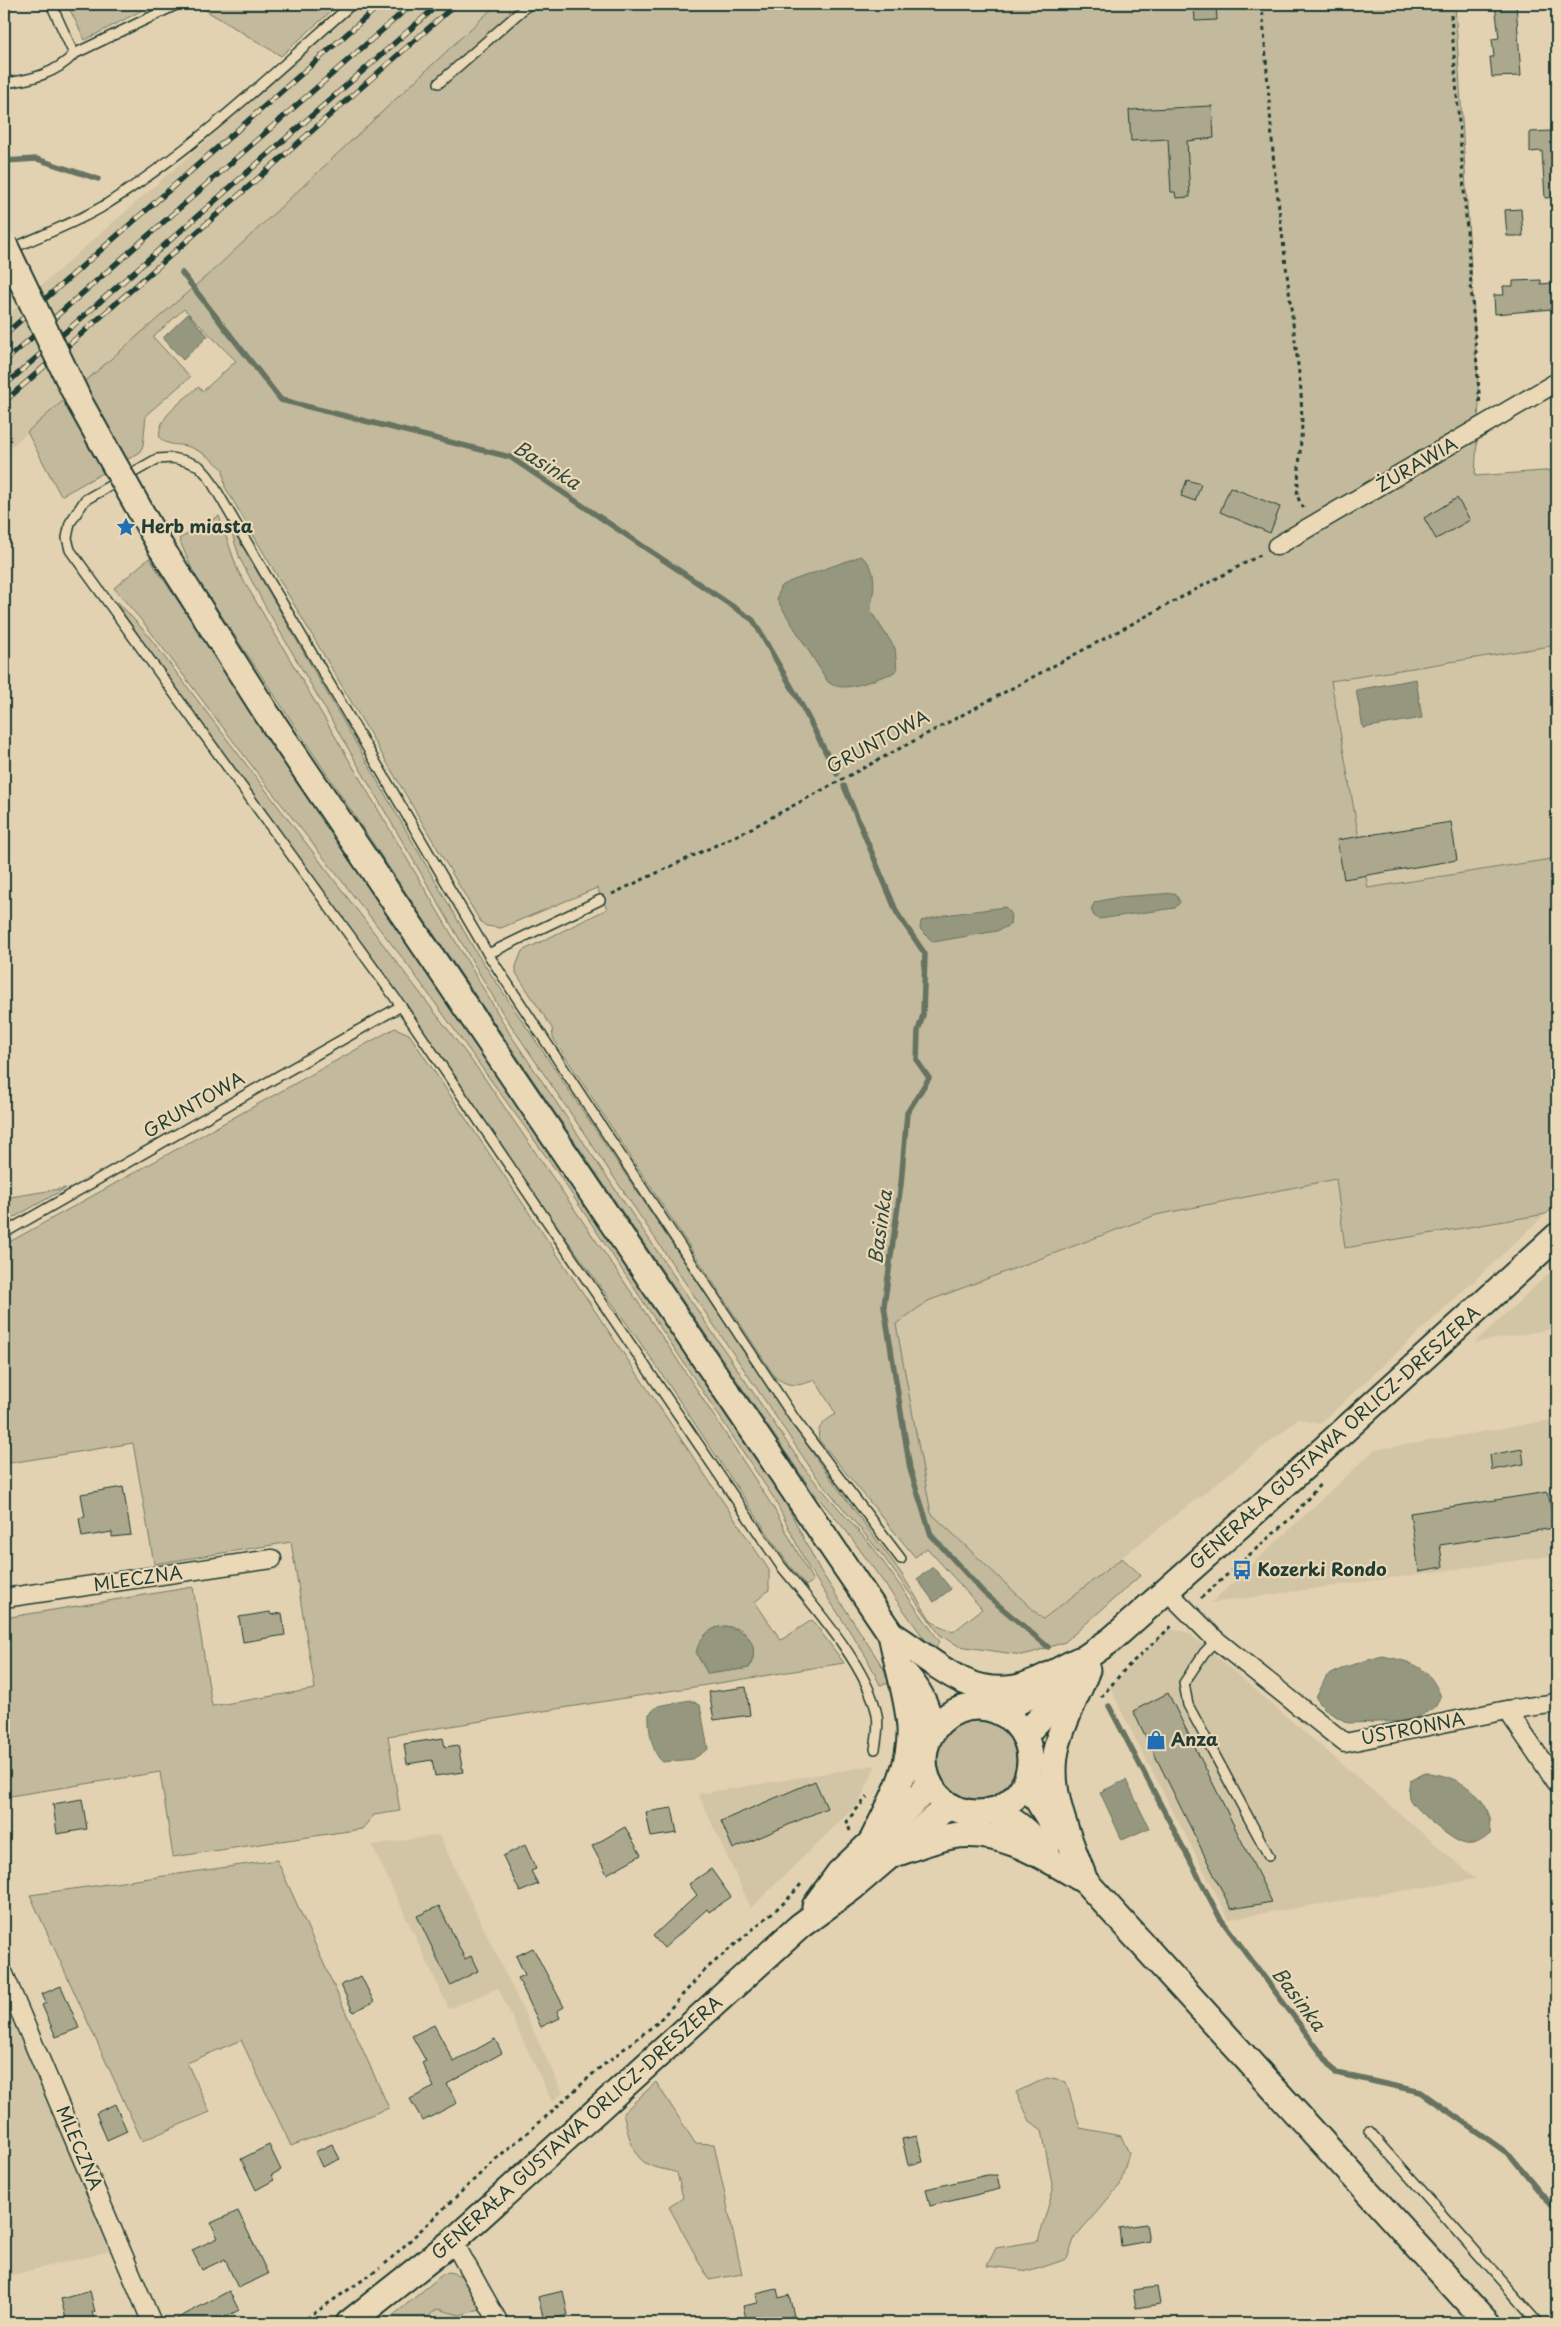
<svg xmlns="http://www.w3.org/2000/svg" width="1561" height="2327" font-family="'Playpen Sans',sans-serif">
  <rect width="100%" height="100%" fill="#e3d2b1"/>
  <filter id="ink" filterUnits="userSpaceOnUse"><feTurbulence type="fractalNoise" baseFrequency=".02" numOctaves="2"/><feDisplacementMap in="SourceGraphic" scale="10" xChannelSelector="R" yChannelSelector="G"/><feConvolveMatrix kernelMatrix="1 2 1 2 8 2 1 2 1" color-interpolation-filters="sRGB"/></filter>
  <g filter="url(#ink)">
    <g fill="#d2c5a6">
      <path d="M362,4H502L219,265L4,453V318Z"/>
      <path d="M1557,645V858L1368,888L1331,681Z"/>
      <path d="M1336,1179L1346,1248L1546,1214L1320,1424L1299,1419L1043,1619L930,1513L896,1324L928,1301L1156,1215Z"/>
      <path d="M1557,1266V1328L1474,1343Z"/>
      <path d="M1557,1419V1555L1211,1603L1374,1450Z"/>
      <path d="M1167,1629L1188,1632L1476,1879L1229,1919L1124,1717L1110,1687Z"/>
      <path d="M876,1765L859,1803L751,1908L698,1794Z"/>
      <path d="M439,1835L563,2093L552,2102L498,1988L449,2009L372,1845Z"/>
      <path d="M4,2000L32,2058L115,2250L4,2277Z"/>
      <path d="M437,2309L460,2315L465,2323H420Z"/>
    </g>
    <g fill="#c3b99c" stroke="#717b68" fill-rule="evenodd">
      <path d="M67,4H154L85,40Z"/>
      <path d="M195,4H339L281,56Z"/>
      <path d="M497,4H1455L1479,402L1475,476L1557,470V645L1331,681L1368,888L1557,858V1204L1546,1214L1345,1248L1336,1179L1156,1215L928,1301L896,1324L931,1513L1043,1619L1122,1558L1141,1575L1065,1642L1031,1653L1021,1655L959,1646L940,1635L883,1556L816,1476L502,1012L265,606L240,559L228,521L476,952L820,1464L899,1570L932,1622L953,1632L982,1609L927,1548L915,1557L819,1440C816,1426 825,1421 836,1414L815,1380C799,1386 790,1388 775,1377L553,1038L552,1028L516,973V966L522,951L607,909L597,888L501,928L486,926L480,921L225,487L223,469C213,460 199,449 186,446C176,444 168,446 160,438C155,418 186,398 198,387L203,391L236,361L184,309L153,337L190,377L146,415L143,446L139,453L61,496L27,432L219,265Z"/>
      <path d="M219,516L238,571L510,1034L807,1472L874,1549L940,1642L935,1647L926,1641L847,1532L810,1488L400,884L195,576L179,539Z"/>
      <path d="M149,558L784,1500L820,1570L893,1683L880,1685L867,1658L808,1567L775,1500L555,1169L404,960L268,787L147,627L114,588Z"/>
      <path d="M118,602L147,634L481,1073L671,1350L773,1507L813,1581L806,1586L788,1564L651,1358L116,603Z"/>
      <path d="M395,1028L409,1034L769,1570V1590L755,1602L781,1640L812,1620L844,1663L388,1736L400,1811L374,1815L362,1829L173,1857L160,1772L4,1797V1742L9,1741L4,1708V1618L193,1587L212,1706L315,1689L291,1542L154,1564L133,1443L4,1464V1245ZM725,1626L741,1629C752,1642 758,1652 749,1668L708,1674L698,1657C703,1639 703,1629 725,1626Z"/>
      <path d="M66,1188L4,1223V1198Z"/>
      <circle cx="977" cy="1760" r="39"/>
      <path d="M277,1860L389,2108L291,2146L241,2040L187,2063L210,2112L142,2141L30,1895Z"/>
      <path d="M1047,2078L1066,2082L1080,2128L1121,2136L1129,2153L1120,2185L1075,2237L1067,2259L1031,2271L987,2266L996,2248L1038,2241L1053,2190L1042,2130L1030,2121L1016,2092Z"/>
      <path d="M656,2082L695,2143L714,2144L742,2274L709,2280L669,2207L683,2198L677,2173C668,2169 655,2169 647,2164C630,2154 628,2130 623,2113Z"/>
      <path d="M449,2272L460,2275L463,2279L480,2309L460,2315L437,2309L420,2323H384L443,2274Z"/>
      <path d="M983,2317L1010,2323H971Z"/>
    </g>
    <g fill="#96977f" stroke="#667361">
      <path d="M188,314L208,336L183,360L163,338Z"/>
      <path d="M861,556C879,568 874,592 870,610L895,648L897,670L891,674C873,679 844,695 828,682L777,600L780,587L791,581Z"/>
      <path d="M1416,679L1422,718L1363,728L1356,690Z"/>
      <path d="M1175,893L1180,902L1175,908L1099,919L1094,916L1091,909L1095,902L1119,897Z"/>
      <path d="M1005,907L1011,913L1010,925L997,931L933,942L920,929L921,921L945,915Z"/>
      <path d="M933,1567L951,1589L934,1602L917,1579Z"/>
      <path d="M724,1626C748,1629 761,1645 749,1668L708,1674L696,1652C700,1637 709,1628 724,1626Z"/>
      <path d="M1382,1656C1413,1662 1429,1666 1441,1697L1437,1706L1411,1721L1348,1723L1325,1710L1316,1698L1326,1677L1345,1667Z"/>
      <path d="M690,1700L700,1705L708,1749L693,1759L663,1762C652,1755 648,1727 649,1714L658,1706Z"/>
      <path d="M1425,1773C1456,1773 1497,1799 1490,1834C1484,1839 1475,1846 1466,1844C1454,1843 1416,1811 1410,1800C1407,1794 1409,1788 1410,1781Z"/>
      <path d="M1126,1780L1149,1828L1122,1840L1100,1792Z"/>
    </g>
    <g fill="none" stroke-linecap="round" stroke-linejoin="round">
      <g stroke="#667361" stroke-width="5.5">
        <path d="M4,161L37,159L98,179"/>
        <path d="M182,273L281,400L510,457L753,620L799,700L837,774"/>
        <path d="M844,786L897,913L925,954L923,1015L918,1031L917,1061L929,1078L907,1113L901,1184L884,1306L910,1469L931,1535L984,1593L1048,1647"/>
        <path d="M1109,1706L1220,1918L1336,2073L1421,2092L1510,2155L1557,2212"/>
      </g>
    </g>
    <g fill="#aca88e" stroke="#1f3d34">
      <path d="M1194,4H1216L1217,20L1195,21Z"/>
      <path d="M1495,4H1516L1521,76L1492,77L1490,57H1494L1492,39L1499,38Z"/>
      <path d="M1212,106L1214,138L1187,141L1190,197L1176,198L1175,192H1171L1168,139L1131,141L1129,110Z"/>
      <path d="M1551,131L1552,150H1557V197L1545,198L1542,151L1530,152V132Z"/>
      <path d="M1521,209L1523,236H1507L1505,210Z"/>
      <path d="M1541,280V284L1552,283L1553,309L1495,314L1494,295H1504L1503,286H1513V281Z"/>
      <path d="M1187,480L1201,484L1195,501L1181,496Z"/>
      <path d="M1230,487L1280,507L1270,533L1220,512Z"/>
      <path d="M1457,498L1470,520L1436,539L1424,518Z"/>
      <path d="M1451,822L1457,860L1344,879L1337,840Z"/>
      <path d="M1522,1449L1524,1464L1492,1470L1490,1455Z"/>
      <path d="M123,1487L131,1535L112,1537V1532L82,1537L79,1518L85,1517L81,1494Z"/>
      <path d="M1548,1492L1554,1528L1440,1545L1443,1567L1419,1571L1410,1513Z"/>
      <path d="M270,1612L271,1615L282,1613L285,1635L243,1642L239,1617Z"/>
      <path d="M746,1687L750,1715L714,1720L709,1692Z"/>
      <path d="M1168,1693L1272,1902L1231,1909L1133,1711Z"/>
      <path d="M443,1738L445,1747L458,1745L463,1772L435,1776L432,1760L407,1764L404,1744Z"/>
      <path d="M815,1781L827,1808L733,1849L721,1821Z"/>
      <path d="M82,1799L87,1829L57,1834L53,1804Z"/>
      <path d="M672,1808L677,1833L651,1837L646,1812Z"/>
      <path d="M625,1827L641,1855L607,1874L592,1846Z"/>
      <path d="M525,1845L536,1869L531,1871L538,1884L520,1892L503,1856Z"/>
      <path d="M711,1869L731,1897L709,1912L707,1909L664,1948L653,1936L697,1895L689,1884Z"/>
      <path d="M439,1906L465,1959L471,1956L478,1971L450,1985L417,1916Z"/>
      <path d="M533,1948L564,2007L557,2011L560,2018L541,2027L518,1978L525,1975L516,1956Z"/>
      <path d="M361,1976L374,2002L353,2012L341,1985Z"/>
      <path d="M61,1986L79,2028L56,2037L42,2005L46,2003L42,1994Z"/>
      <path d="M434,2025L454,2062L495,2039L502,2053L447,2084L457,2103L423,2121L410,2099L434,2087L422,2063L426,2061L412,2036Z"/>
      <path d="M115,2104L127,2131L107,2140L96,2113Z"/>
      <path d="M917,2136L923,2162L908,2165L902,2139Z"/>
      <path d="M332,2144L340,2159L322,2167L315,2152Z"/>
      <path d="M269,2145L281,2170L271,2175L274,2180L256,2190L241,2159Z"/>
      <path d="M987,2175H997L1000,2189L930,2206L926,2189Z"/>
      <path d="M238,2211L268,2274L238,2288L225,2259L202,2270L192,2250L218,2238L211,2223Z"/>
      <path d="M1146,2224L1149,2241L1121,2246L1119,2228Z"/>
      <path d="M1157,2287L1160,2304L1136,2308L1133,2290Z"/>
      <path d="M777,2289L779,2298L789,2295L794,2316L783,2319L784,2323H747L743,2306L758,2303L756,2294Z"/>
      <path d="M90,2291L95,2312H92L95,2323H70L69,2319H66L61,2299Z"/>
      <path d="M229,2291L239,2310L214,2323H169Z"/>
      <path d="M563,2291L568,2315L544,2321L538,2297Z"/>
    </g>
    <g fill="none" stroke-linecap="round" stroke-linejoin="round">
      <defs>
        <g id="lane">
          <path d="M74,54L178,4"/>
          <path d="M4,83C30,80 56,74 74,54L51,4"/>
          <path d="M439,83L529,4"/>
          <path d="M9,250C39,236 73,224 102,207C193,150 272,75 352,4"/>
          <path d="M488,954L600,900"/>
          <path d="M4,1233L401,1006"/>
          <path d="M1216,1640L1204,1653L1184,1683L1188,1705L1269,1856"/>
          <path d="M875,1749C877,1738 879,1726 877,1715C868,1667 812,1604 781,1566L401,1006L70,550L67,538L70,523L85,500L157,459L172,458L186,461L199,466L208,476L488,954L796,1421L901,1559"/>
          <path d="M1369,2131L1539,2323"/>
        </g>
        <g id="street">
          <path d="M1277,546L1557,382"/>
          <path d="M1166,1590L1216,1640L1345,1743L1507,1710L1557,1783"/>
          <path d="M4,1598L272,1559"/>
          <path d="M1507,1710L1557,1703"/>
          <path d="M4,1974L152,2323"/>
          <path d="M453,2241L499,2323"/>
        </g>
        <g id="secondary">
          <path d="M160,546L267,714L891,1634C931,1658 964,1697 1015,1688C1037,1684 1059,1669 1079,1660"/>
          <path d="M906,1675C920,1691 930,1711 931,1733"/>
          <circle cx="977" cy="1760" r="53"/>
          <path d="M997,1711L1007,1708L1039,1690L1111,1640L1256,1511L1557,1236"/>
          <path d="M1025,1737L1031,1728L1077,1680"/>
          <path d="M1029,1770L1031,1789L1060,1837"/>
          <path d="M990,1811C1015,1817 1029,1835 1047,1852"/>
          <path d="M872,1841C889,1806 912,1768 910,1728C908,1697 897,1665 891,1634"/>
          <path d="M886,1857C908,1850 930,1840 952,1836C1000,1827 1046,1858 1085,1881L1487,2323"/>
          <path d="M1085,1881C1071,1842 1049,1799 1055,1756C1058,1731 1078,1694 1087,1670"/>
          <path d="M815,1906L839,1873L923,1793L928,1782"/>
          <path d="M349,2323L453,2241L800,1926L852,1888L942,1811L952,1807"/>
        </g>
      </defs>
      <use href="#lane" stroke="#1f3d34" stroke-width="12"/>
      <use href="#street" stroke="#1f3d34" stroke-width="21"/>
      <use href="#secondary" stroke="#1f3d34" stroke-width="29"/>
      <g stroke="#1f3d34" stroke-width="3" stroke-dasharray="4 4" stroke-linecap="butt">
        <path d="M1262,4L1274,166L1301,390L1302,425L1297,496L1305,511"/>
        <path d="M1451,15L1480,406"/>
        <path d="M612,894L746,831L1262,554"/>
        <path d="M1201,1598L1293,1516L1322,1482"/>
        <path d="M1101,1697L1127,1667L1174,1624"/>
        <path d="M850,1831L847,1821L867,1797"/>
        <path d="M385,2264L497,2158L548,2115L597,2070L657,2023L706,1969L786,1901L802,1883"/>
        <path d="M300,2323L380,2268"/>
      </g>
      <use href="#lane" stroke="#ebd8b6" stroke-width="9"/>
      <use href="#street" stroke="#ebd8b6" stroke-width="18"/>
      <use href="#secondary" stroke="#ebd8b6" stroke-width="25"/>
      <defs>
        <g id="rail">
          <path d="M4,335L381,4"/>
          <path d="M4,362L412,4"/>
          <path d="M4,386L439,4"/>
          <path d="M4,402L456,4"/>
        </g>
      </defs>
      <use href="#rail" stroke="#1f3d34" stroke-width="5.5"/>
      <use href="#rail" stroke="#ebd8b6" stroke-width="4" stroke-dasharray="11" stroke-linecap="butt"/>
      <defs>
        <path id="secondary-bridge" d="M4,244L80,403L160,546"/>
      </defs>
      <use href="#secondary-bridge" stroke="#1f3d34" stroke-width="29" stroke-linecap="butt"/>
      <use href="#secondary-bridge" stroke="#ebd8b6" stroke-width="25"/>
    </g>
  </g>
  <defs>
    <symbol id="sight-bare" viewBox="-9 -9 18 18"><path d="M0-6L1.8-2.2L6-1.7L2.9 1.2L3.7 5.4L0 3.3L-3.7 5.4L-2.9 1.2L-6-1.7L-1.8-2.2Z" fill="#1f6fb2" stroke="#ebd8b6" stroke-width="2.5" paint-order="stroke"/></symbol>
    <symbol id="bus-bare" viewBox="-9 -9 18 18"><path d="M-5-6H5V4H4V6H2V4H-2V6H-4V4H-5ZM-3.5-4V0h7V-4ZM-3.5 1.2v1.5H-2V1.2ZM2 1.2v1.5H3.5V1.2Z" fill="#1f6fb2" stroke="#ebd8b6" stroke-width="2.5" paint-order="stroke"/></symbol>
    <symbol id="shop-bare" viewBox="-9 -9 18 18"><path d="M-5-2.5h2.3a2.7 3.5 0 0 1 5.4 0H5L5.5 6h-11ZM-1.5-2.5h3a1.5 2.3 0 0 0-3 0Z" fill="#1f6fb2" stroke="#ebd8b6" stroke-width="2.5" paint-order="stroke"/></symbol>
  </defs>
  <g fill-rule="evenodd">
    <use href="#sight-bare" x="112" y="513" width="28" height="28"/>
    <use href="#bus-bare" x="1228" y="1556" width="28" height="28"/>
    <use href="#shop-bare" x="1142" y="1726" width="28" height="28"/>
  </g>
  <g text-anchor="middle" stroke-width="4.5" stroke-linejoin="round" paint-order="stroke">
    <g font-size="18" fill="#1f3d34" stroke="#ebd8b6">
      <text transform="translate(1417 465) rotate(-30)" y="6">ŻURAWIA</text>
      <text transform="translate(878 742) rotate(-28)" y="6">GRUNTOWA</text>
      <text transform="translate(194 1105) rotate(-30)" y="6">GRUNTOWA</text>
      <text transform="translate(1335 1438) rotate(-42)" y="6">GENERAŁA GUSTAWA ORLICZ-DRESZERA</text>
      <text transform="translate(138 1579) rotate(-8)" y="6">MLECZNA</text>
      <text transform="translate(1413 1729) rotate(-11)" y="6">USTRONNA</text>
      <text transform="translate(577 2128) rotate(-42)" y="6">GENERAŁA GUSTAWA ORLICZ-DRESZERA</text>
      <text transform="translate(79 2148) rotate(67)" y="6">MLECZNA</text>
    </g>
    <g font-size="18" font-weight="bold" fill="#1f3d34" stroke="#ebd8b6" text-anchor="start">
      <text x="141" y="533">Herb miasta</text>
      <text x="1257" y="1576">Kozerki Rondo</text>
      <text x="1171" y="1746">Anza</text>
    </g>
    <g font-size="19" font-style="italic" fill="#314a3f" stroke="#ebd8b6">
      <text transform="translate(547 465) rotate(32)" y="7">Basinka</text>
      <text transform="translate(880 1227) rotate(-82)" y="7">Basinka</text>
      <text transform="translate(1299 1999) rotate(53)" y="7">Basinka</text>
    </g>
  </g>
  <rect width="1561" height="2327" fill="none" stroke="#ebd8b6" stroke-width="20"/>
  <rect x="10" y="10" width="1541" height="2307" fill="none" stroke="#1f3d34" stroke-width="2" filter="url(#ink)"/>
</svg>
